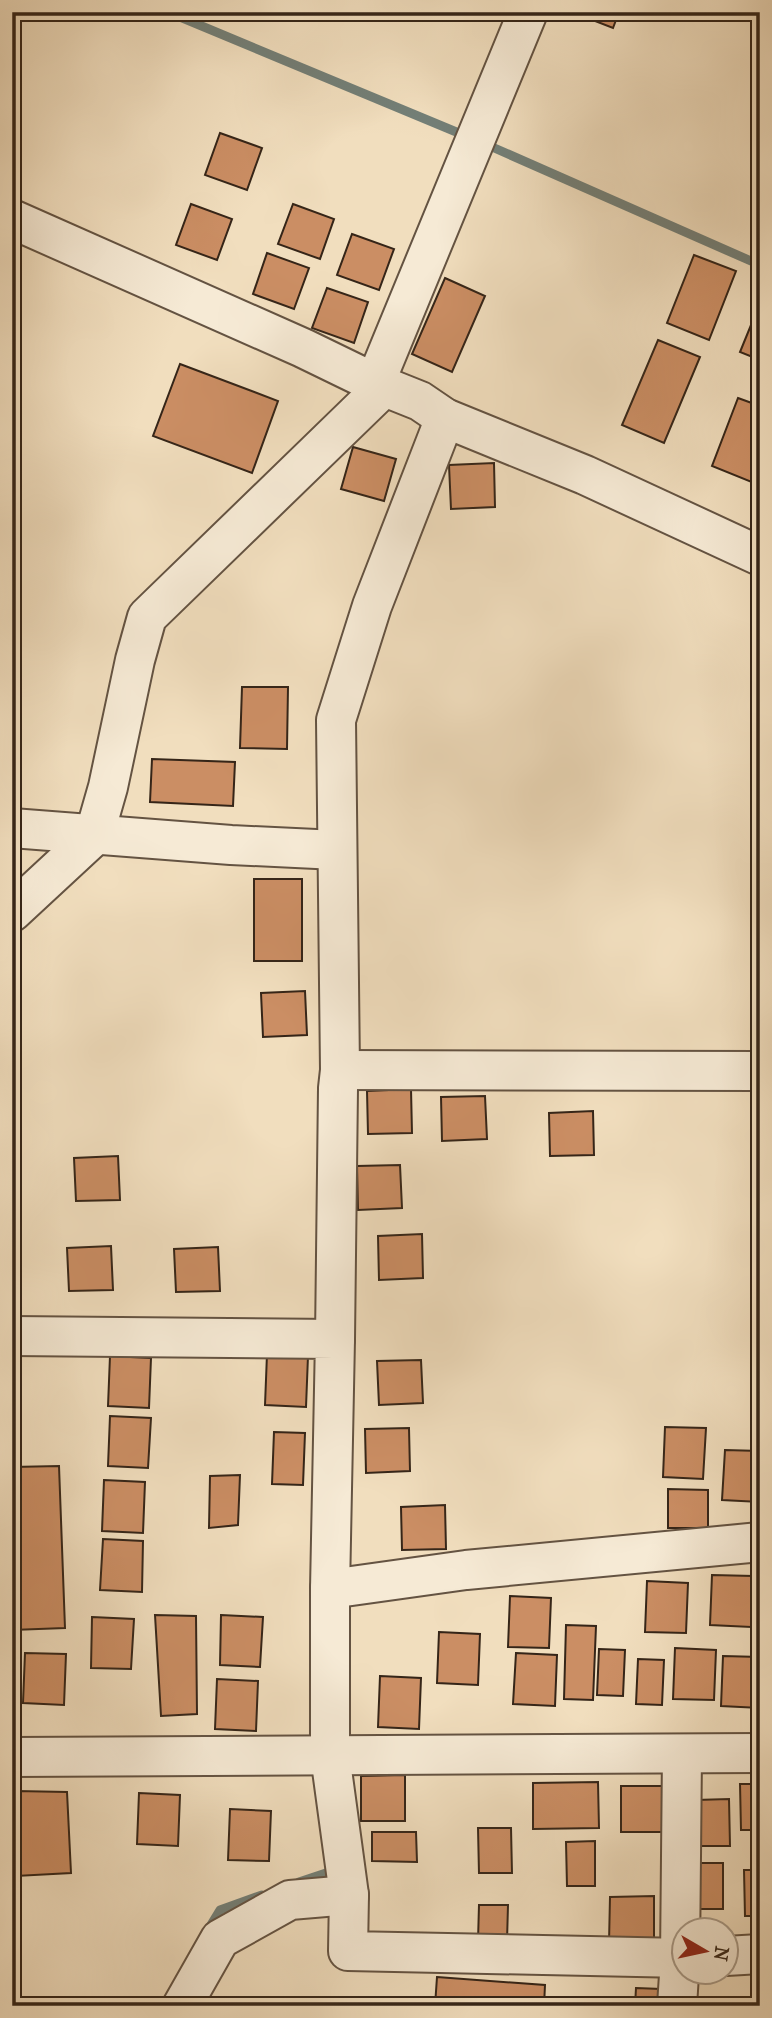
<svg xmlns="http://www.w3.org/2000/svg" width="772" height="2018" font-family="'IM FELL French Canon',serif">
  <rect width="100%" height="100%" fill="#f1debe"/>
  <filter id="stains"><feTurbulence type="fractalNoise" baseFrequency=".00286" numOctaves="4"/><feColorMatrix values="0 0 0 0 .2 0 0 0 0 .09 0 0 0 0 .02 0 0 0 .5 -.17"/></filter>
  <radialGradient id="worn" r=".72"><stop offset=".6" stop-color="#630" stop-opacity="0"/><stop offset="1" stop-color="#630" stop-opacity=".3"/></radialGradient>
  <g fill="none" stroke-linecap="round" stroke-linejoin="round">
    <g stroke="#737f77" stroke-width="9">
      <path d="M168,12L466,136"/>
      <path d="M483,143L760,265"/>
      <path d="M299,1882L335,1870"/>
      <path d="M209,1928L220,1910L262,1895"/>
    </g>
  </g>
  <g fill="#cb8e64" stroke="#352518" stroke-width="2">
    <path d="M572,12H619L613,28Z"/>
    <path d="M220,133L262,148L247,190L205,175Z"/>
    <path d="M191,204L232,219L217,260L176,245Z"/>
    <path d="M293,204L334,219L320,259L278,244Z"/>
    <path d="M352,234L394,249L379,290L337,275Z"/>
    <path d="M267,253L309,268L294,309L253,294Z"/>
    <path d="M694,255L736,271L709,340L667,323Z"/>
    <path d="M445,278L485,296L452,372L412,354Z"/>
    <path d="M327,288L368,302L354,343L312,328Z"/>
    <path d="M760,303V360L740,352Z"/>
    <path d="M658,340L700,357L664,443L622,425Z"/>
    <path d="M180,364L278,401L252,473L153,436Z"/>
    <path d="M738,398L760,406V467L754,483L712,466Z"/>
    <path d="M353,447L396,459L384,501L341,489Z"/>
    <path d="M494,463L495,507L451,509L449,465Z"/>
    <path d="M242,687H288L287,749L240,748Z"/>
    <path d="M152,759L235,762L233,806L150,802Z"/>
    <rect x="254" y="879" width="48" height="82"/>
    <path d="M305,991L307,1035L263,1037L261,993Z"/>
    <path d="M411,1089L412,1133L368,1134L367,1091Z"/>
    <path d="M485,1096L487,1139L442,1141L441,1097Z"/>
    <path d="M593,1111L594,1155L550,1156L549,1113Z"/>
    <path d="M118,1156L120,1200L76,1201L74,1158Z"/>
    <path d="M400,1165L402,1208L358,1210L357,1166Z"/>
    <path d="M422,1234L423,1278L379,1280L378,1236Z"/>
    <path d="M111,1246L113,1290L69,1291L67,1248Z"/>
    <path d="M218,1247L220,1291L176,1292L174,1249Z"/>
    <path d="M267,1354L308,1356L306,1407L265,1405Z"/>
    <path d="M110,1356L151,1358L149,1408L108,1406Z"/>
    <path d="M421,1360L423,1403L379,1405L377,1361Z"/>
    <path d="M110,1416L151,1418L148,1468L108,1466Z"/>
    <path d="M665,1427L706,1428L703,1479L663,1477Z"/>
    <path d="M409,1428L410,1471L366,1473L365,1429Z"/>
    <path d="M274,1432L305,1433L303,1485L272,1484Z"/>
    <path d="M725,1450L760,1451V1502L722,1500Z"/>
    <path d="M59,1466L65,1628L12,1630V1467Z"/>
    <path d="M240,1475L238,1525L209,1528L210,1476Z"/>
    <path d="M104,1480L145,1482L143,1533L102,1531Z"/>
    <path d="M668,1489L708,1490V1528H668Z"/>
    <path d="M445,1505L446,1549L402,1550L401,1507Z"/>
    <path d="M103,1539L143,1541L142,1592L100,1590Z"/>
    <path d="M712,1575L753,1576L751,1627L710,1625Z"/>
    <path d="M647,1581L688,1583L686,1633L645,1632Z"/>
    <path d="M510,1596L551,1598L549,1648L508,1647Z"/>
    <path d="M155,1615L196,1616L197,1714L161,1716Z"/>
    <path d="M221,1615L263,1617L260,1667L220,1665Z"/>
    <path d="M92,1617L134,1619L131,1669L91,1668Z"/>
    <path d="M566,1625L596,1626L593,1700L564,1699Z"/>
    <path d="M439,1632L480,1634L478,1685L437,1683Z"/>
    <path d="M675,1648L716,1650L714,1700L673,1699Z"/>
    <path d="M599,1649L625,1650L623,1696L597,1695Z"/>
    <path d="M25,1653L66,1654L64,1705L23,1703Z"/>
    <path d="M516,1653L557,1655L555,1706L513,1704Z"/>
    <path d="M723,1656L760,1657V1708L721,1706Z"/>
    <path d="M638,1659L664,1660L662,1705L636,1704Z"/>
    <path d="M380,1676L421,1678L419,1729L378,1727Z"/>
    <path d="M217,1679L258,1681L256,1731L215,1729Z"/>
    <path d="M405,1775V1821H361V1776Z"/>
    <path d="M598,1782L599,1828L533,1829V1783Z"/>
    <path d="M740,1784H760V1830H741Z"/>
    <rect x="621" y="1786" width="45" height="46"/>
    <path d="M16,1791L67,1792L71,1873L16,1876Z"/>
    <path d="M139,1793L180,1795L178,1846L137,1844Z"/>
    <path d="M729,1799L730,1846H697L696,1800Z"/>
    <path d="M230,1809L271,1811L269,1861L228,1860Z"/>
    <path d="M478,1828H511L512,1873H479Z"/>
    <path d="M372,1832H416L417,1862L372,1861Z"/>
    <path d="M595,1841V1886H567L566,1842Z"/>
    <path d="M689,1863H723V1909H690Z"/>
    <path d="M744,1870H760V1916H745Z"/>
    <path d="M654,1896V1943H609L610,1897Z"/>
    <path d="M479,1905H508L507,1941H478Z"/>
    <path d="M437,1977L545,1985L544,2006H435Z"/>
    <path d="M636,1988L661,1989L660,2006H635Z"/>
  </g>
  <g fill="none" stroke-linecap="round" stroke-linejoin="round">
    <defs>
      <g id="minor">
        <path d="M12,219L303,348L375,383L420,401L445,418L585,475L760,556"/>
        <path d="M375,383L528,12"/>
        <path d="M12,828L231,845L337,850"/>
        <path d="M12,912L94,836L108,787L135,660L147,617L384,387"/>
        <path d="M340,1070L760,1071"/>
        <path d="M12,1336L335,1339L330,1589V1755L349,1895L348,1951L684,1958"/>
        <path d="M335,1339L338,1088L340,1070L336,720L372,606L445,418"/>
        <path d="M330,1589L466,1570L760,1542"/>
        <path d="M12,1757L760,1753"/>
        <path d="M726,1956L760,1954"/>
        <path d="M182,2006L220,1939L290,1900L349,1895"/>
        <path d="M677,2006L680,1959L682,1754"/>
      </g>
    </defs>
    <use href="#minor" stroke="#645342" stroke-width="42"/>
    <use href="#minor" stroke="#f6ead5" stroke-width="38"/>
  </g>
  <rect width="772" height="2018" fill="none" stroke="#f1debe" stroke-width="42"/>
  <rect x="14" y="14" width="744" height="1990" fill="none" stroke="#352518" stroke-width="3.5"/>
  <rect x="21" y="21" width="730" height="1976" fill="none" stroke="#352518" stroke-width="2"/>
  <g transform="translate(705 1951) rotate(99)"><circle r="33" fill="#f6ead5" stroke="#a99b89" stroke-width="2"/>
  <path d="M0-5L12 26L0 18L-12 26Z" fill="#8f2418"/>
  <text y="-10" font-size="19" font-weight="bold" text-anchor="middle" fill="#352518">N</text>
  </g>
  <rect width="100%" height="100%" filter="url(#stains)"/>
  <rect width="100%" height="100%" fill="url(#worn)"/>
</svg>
